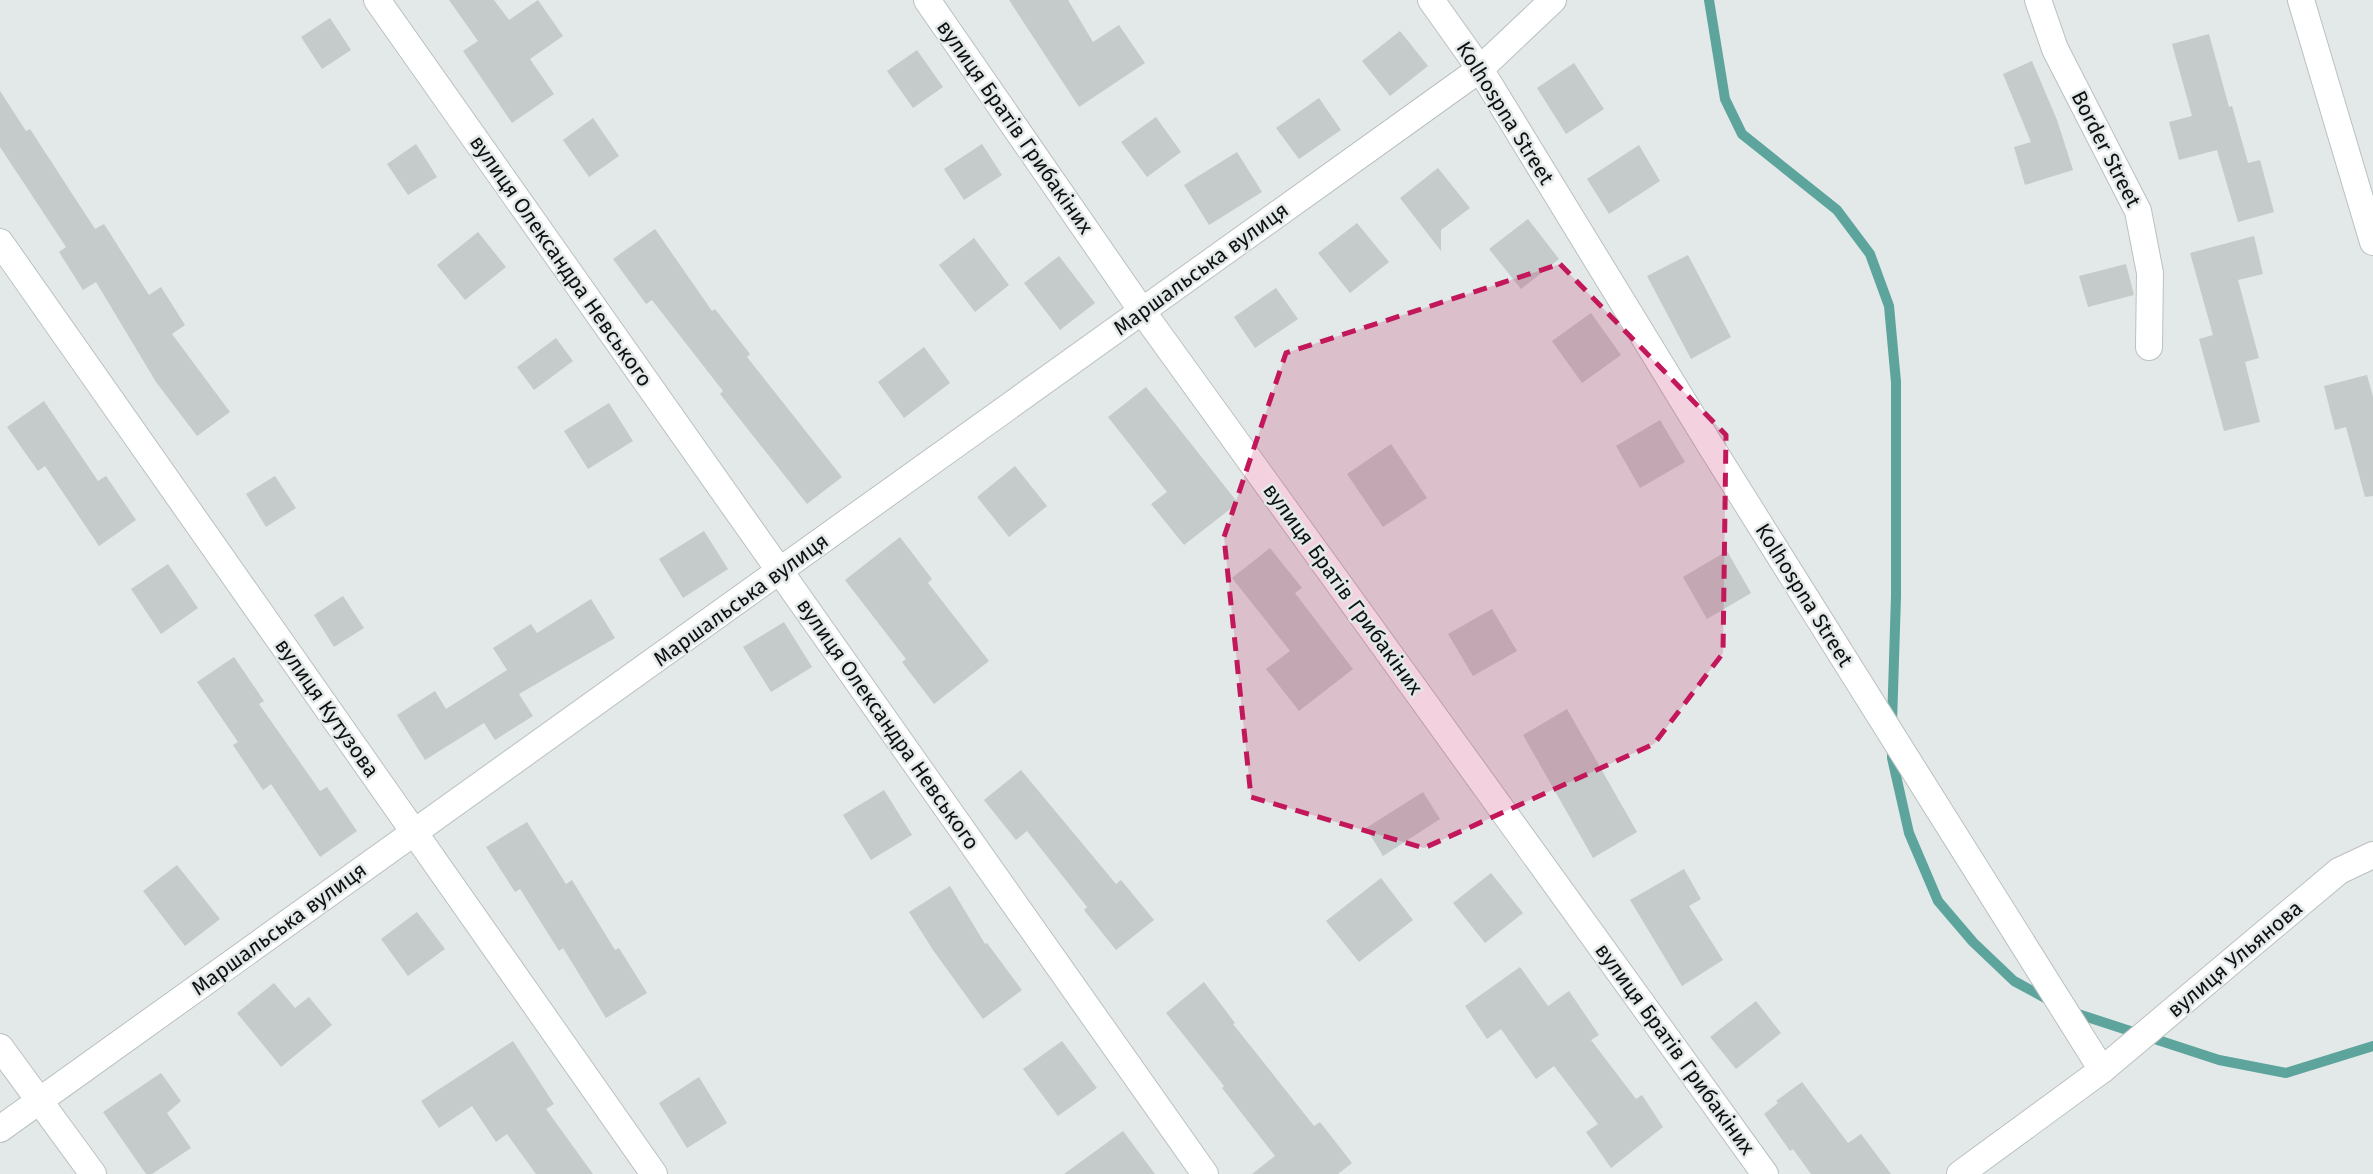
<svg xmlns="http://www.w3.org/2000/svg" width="2373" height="1174" font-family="'Fira Sans',sans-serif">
  <rect width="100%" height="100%" fill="#e2e9e8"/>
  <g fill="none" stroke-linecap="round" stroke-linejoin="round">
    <g stroke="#5da49c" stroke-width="10">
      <path d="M1709,0L1725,99L1742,134L1837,210L1870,254L1889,306L1896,382V596L1892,723"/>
      <path d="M1892,749V758L1909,833L1938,901L1973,942L2014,981L2049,1000"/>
      <path d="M2075,1013L2219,1060L2286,1073L2373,1046"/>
    </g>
  </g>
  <g fill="#c4cbca">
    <path d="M449,0H494L509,20L538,0L563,36L530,59L554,94L512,123L463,51L478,41Z"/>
    <path d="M1009,0H1068L1093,42L1119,25L1145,63L1079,107Z"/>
    <path d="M330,18L351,50L322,69L301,37Z"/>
    <path d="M1400,31L1428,66L1390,96L1362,61Z"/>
    <path d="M2209,34L2229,107L2232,106L2248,163L2260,160L2274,212L2238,222L2217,150L2179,160L2169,122L2192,116L2172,44Z"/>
    <path d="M917,50L943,87L913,108L887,71Z"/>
    <path d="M2032,61L2057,120L2073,170L2025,185L2014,147L2031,142L2003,74Z"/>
    <path d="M1574,63L1604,109L1566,134L1537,88Z"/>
    <path d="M0,91L26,131L30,129L95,229L104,224L149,295L161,287L185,325L172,334L230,412L197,436L156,382L96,282L83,290L59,252L66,247L0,147Z"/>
    <path d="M1319,98L1341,130L1299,159L1276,128Z"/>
    <path d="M1156,117L1181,152L1147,177L1121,142Z"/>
    <path d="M593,118L619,156L589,177L563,140Z"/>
    <path d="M416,144L437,177L408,195L387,164Z"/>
    <path d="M982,144L1002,175L964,200L944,169Z"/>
    <path d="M1639,145L1660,181L1609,214L1587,179Z"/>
    <path d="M1237,152L1262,192L1209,225L1184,185Z"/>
    <path d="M1438,168L1470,208L1441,230V251L1400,198Z"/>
    <path d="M1528,219L1559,259L1521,289L1489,249Z"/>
    <path d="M1357,223L1389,262L1350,293L1318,253Z"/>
    <path d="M655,229L712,311L715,309L750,354L747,357L842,477L807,504L720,394L723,391L652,300L646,304L613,259Z"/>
    <path d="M478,232L506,267L465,300L437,265Z"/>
    <path d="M2254,236L2263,274L2238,280L2259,358L2245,362L2260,422L2224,431L2199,339L2213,335L2190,253Z"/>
    <path d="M974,238L1009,285L975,312L939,265Z"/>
    <path d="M1688,255L1731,337L1691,359L1647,276Z"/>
    <path d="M1059,256L1095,303L1060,330L1024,283Z"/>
    <path d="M2126,264L2134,295L2088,307L2079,276Z"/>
    <path d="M1276,288L1298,319L1255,348L1234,317Z"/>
    <path d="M1591,313L1621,355L1582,383L1552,341Z"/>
    <path d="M556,338L573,361L534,390L517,367Z"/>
    <path d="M924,347L950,383L904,418L878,382Z"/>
    <path d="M2367,375L2373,397V496L2365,497L2346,427L2335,430L2324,386Z"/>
    <path d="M1146,387L1238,503L1184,545L1151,504L1167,492L1108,417Z"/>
    <path d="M44,401L98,481L106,476L136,520L99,546L45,466L38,471L7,427Z"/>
    <path d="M609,403L633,441L588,469L564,431Z"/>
    <path d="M1660,420L1685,462L1640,488L1616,446Z"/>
    <path d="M1391,444L1427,498L1383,527L1347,474Z"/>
    <path d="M1015,466L1047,506L1009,537L977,497Z"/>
    <path d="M275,476L296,508L266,527L246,494Z"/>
    <path d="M704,531L728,569L683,598L659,559Z"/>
    <path d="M900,537L932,579L928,583L989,661L934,704L902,662L906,659L845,580Z"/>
    <path d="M1270,548L1302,588L1295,593L1353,669L1299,711L1266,669L1290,651L1232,578Z"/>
    <path d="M1727,551L1751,593L1707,619L1683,577Z"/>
    <path d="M168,564L198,608L161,634L131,589Z"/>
    <path d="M343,596L364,628L334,647L314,615Z"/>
    <path d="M591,599L615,638L519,694L533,716L495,740L484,723L425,760L397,715L435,691L446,709L507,670L493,648L531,624L537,633Z"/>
    <path d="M1492,609L1517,651L1473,676L1448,634Z"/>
    <path d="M784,622L812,667L771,692L743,647Z"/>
    <path d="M234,657L264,701L259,704L320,791L327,787L357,831L320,857L271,784L263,790L233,745L238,742L197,682Z"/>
    <path d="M1567,709L1637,832L1593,858L1523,735Z"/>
    <path d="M1021,770L1116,884L1121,880L1154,920L1116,950L1084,910L1087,907L1027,831L1016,840L984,800Z"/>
    <path d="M884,790L912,835L871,860L843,815Z"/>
    <path d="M1423,792L1440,819L1383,856L1366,828Z"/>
    <path d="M527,822L566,884L572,880L615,950L619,948L647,993L606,1018L563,948L559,951L520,889L515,892L486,847Z"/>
    <path d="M177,865L220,919L185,946L143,891Z"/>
    <path d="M1684,869L1701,899L1689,906L1723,960L1682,986L1630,900Z"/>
    <path d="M1491,873L1523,913L1485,943L1453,903Z"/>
    <path d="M1381,878L1413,920L1359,962L1326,921Z"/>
    <path d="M950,886L985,944L987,943L1022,990L983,1019L933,950L909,912Z"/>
    <path d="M417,912L445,949L408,976L381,939Z"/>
    <path d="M1520,967L1548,1006L1569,991L1599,1035L1591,1040L1636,1099L1642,1095L1663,1127L1611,1168L1586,1132L1598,1124L1554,1066L1536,1079L1501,1029L1487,1039L1465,1006Z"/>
    <path d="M1204,982L1235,1023L1233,1024L1314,1126L1320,1122L1352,1163L1338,1174H1252L1275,1156L1222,1088L1224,1086L1166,1013Z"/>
    <path d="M274,983L295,1008L309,997L332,1025L281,1067L237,1013Z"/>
    <path d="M1756,1001L1781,1033L1736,1069L1710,1037Z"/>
    <path d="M513,1041L554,1104L546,1109L593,1174H536L507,1134L496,1142L472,1106L439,1128L421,1101Z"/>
    <path d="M1062,1041L1097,1088L1058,1116L1023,1069Z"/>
    <path d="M161,1073L181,1101L167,1113L191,1148L152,1174H146L103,1112Z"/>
    <path d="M699,1077L727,1123L687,1148L659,1103Z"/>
    <path d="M1802,1082L1848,1143L1861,1134L1891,1174H1811L1793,1149L1790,1151L1764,1114L1778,1103L1776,1101Z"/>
    <path d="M1123,1131L1155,1174H1064Z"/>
  </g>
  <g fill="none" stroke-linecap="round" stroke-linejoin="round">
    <defs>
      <g id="street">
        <path d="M377,0L1205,1174"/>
        <path d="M927,0L1142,311L1765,1174"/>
        <path d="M1431,0L1480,69L1710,445L2102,1070L1960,1174"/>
        <path d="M2038,0L2055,49L2138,211L2150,273L2149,347"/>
        <path d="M2301,0L2373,242"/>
        <path d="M0,242L654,1174"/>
        <path d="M0,1047L93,1174"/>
        <path d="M2102,1070L2339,871L2373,855"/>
        <path d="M0,1129L1480,69L1553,0"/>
      </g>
    </defs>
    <use href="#street" stroke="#bac1c0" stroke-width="28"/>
    <use href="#street" stroke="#fff" stroke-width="26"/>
  </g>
  <path fill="#c2185b" fill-opacity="0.2" stroke="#c2185b" stroke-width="5" stroke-dasharray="14 9" stroke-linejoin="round" d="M1560,264L1726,435L1723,653L1654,744L1424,848L1251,797L1224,537L1286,353Z"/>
  <g text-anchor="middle" stroke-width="5" stroke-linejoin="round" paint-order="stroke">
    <g font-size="21" fill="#0f1111" stroke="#e2e9e8">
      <text transform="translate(1505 113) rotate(58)" y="7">Kolhospna Street</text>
      <text transform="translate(1015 127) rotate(55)" y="7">вулиця Братів Грибакіних</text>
      <text transform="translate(2106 149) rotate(63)" y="7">Border Street</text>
      <text transform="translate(561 261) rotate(55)" y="7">вулиця Олександра Невського</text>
      <text transform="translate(1201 269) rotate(-36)" y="7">Маршальська вулиця</text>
      <text transform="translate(1343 589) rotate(54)" y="7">вулиця Братів Грибакіних</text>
      <text transform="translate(1804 595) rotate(58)" y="7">Kolhospna Street</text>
      <text transform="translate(741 600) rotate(-36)" y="7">Маршальська вулиця</text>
      <text transform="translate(327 708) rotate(55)" y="7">вулиця Кутузова</text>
      <text transform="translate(888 724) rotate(55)" y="7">вулиця Олександра Невського</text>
      <text transform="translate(279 929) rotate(-36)" y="7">Маршальська вулиця</text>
      <text transform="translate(2235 959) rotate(-40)" y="7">вулиця Ульянова</text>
      <text transform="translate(1675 1049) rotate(54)" y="7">вулиця Братів Грибакіних</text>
    </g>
  </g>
</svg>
